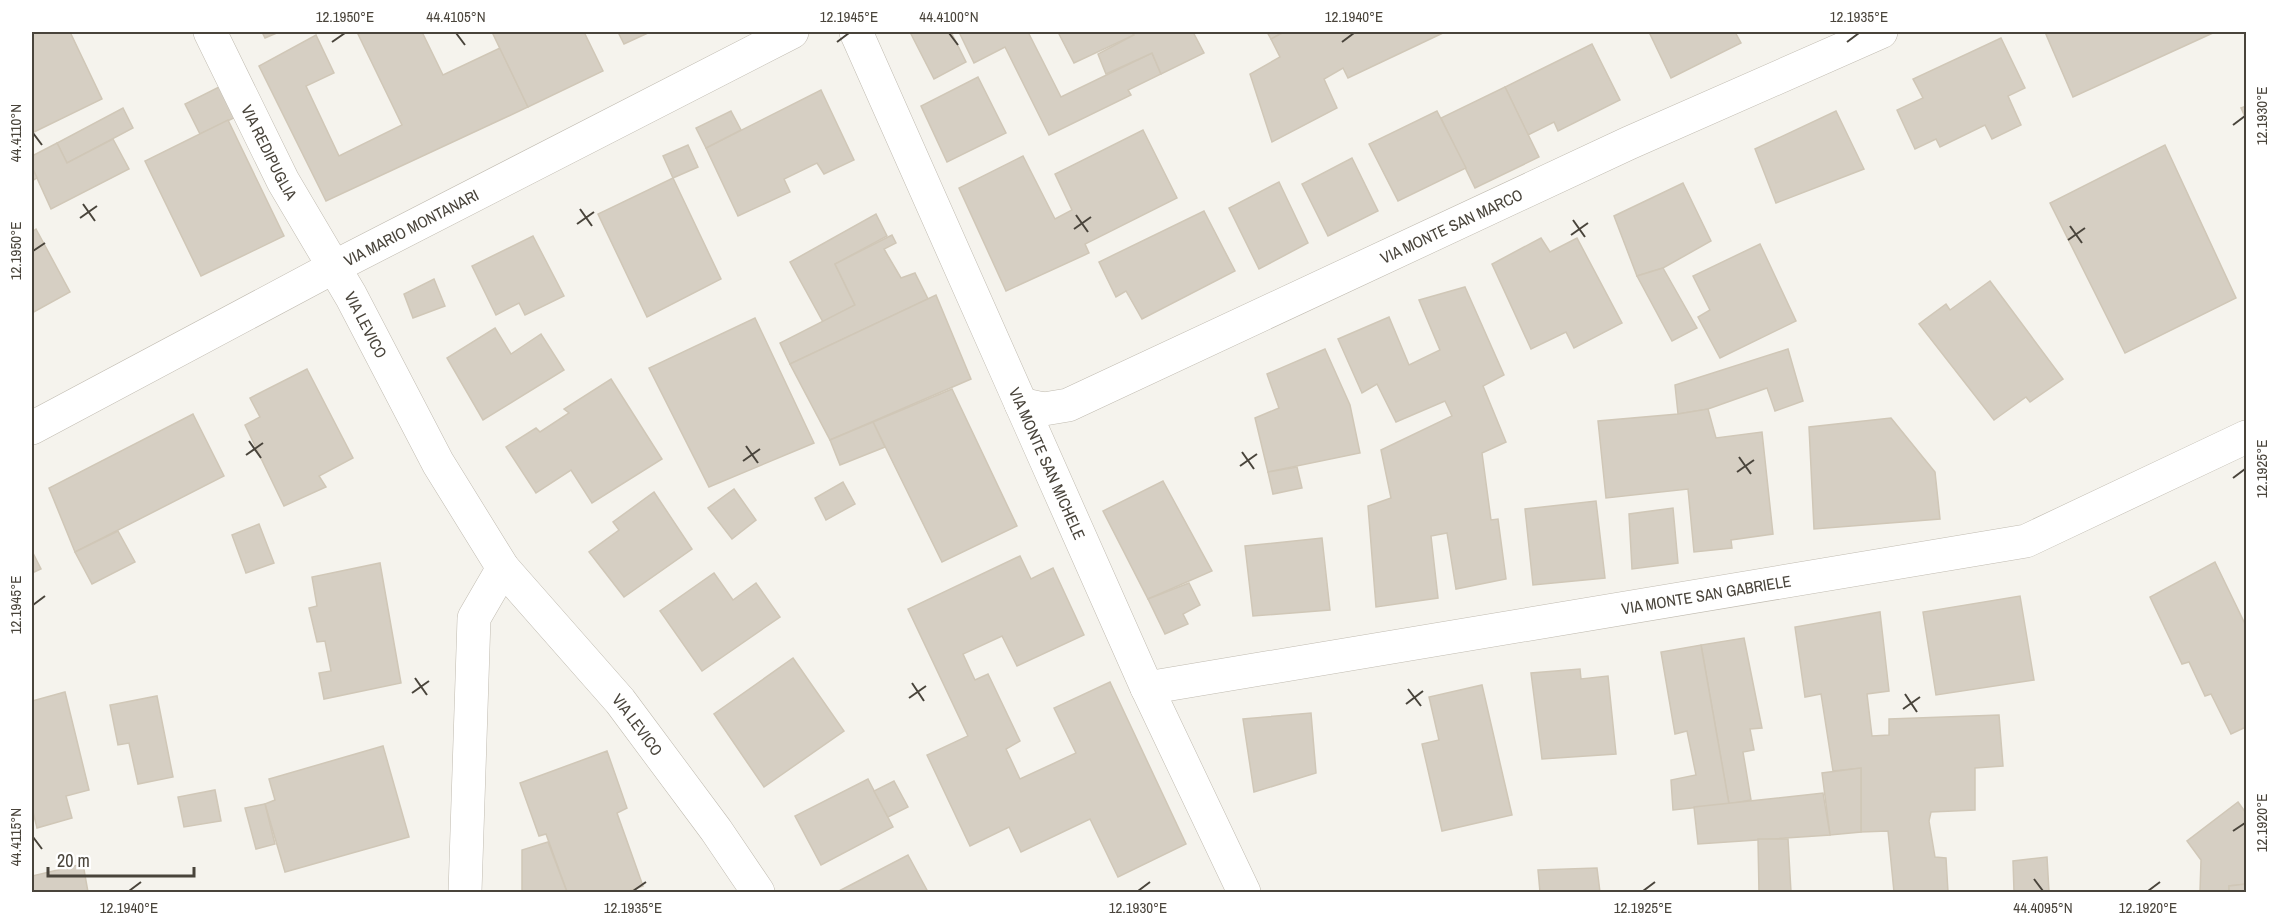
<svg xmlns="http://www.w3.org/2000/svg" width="2278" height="924" font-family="'Archivo Narrow',sans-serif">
  <rect width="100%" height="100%" fill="#f5f3ed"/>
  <g fill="#d6cfc3" stroke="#d0c7b7" stroke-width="1.5">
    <path d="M32,32H70L102,99L32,133Z"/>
    <path d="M262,32H279L265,38Z"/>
    <path d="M357,32H422L443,75L500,48L528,107L326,201L259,66L316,35L334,73L306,86L339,156L402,125Z"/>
    <path d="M492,32H584L603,71L528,107Z"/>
    <path d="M618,32H650L624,44Z"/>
    <path d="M910,32H951L966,62L934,79Z"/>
    <path d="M959,32H1028L1061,97L1152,53L1161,74L1128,90L1131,95L1049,135L1005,47L974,63Z"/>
    <path d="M1058,32H1132L1134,35L1074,63Z"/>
    <path d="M1132,32H1193L1204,53L1161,74L1152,53L1106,74L1098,54L1134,35Z"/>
    <path d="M1267,32H1284L1271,39Z"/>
    <path d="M1284,32H1445L1348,78L1343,68L1324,79L1337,108L1272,142L1250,74L1280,57L1271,39Z"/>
    <path d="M1649,32H1735L1741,43L1671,78Z"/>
    <path d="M2045,32H2215L2073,97Z"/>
    <path d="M2001,38L2025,88L2008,96L2021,125L1992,139L1985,125L1940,147L1936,139L1915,149L1897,110L1923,98L1913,79Z"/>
    <path d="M1592,44L1620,100L1558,131L1554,122L1528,135L1505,87Z"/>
    <path d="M978,77L1006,133L947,162L921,106Z"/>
    <path d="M221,86L236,117L200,134L185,104Z"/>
    <path d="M1505,87L1539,157L1475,188L1441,118Z"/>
    <path d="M821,90L854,160L824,174L817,163L784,179L790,192L738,216L706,148Z"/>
    <path d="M2246,106V119L2241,108Z"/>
    <path d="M123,108L133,128L67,163L57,143Z"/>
    <path d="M731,111L741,130L706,148L696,128Z"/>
    <path d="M1437,111L1466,168L1398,201L1369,144Z"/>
    <path d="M1836,111L1864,169L1776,203L1755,149Z"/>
    <path d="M228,120L284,236L201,276L145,161Z"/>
    <path d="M1143,130L1177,198L1085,244L1089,253L1006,291L959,188L1023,156L1055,219L1072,210L1055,174Z"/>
    <path d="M113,139L129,169L51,209L32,167V156L57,143L67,163Z"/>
    <path d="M688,145L698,167L673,178L663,156Z"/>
    <path d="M2165,145L2236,298L2125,353L2050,203Z"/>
    <path d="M1352,158L1378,211L1328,236L1302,184Z"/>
    <path d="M32,167L37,178L32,181Z"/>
    <path d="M673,178L721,279L647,317L598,214Z"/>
    <path d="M1279,182L1308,243L1259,269L1229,208Z"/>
    <path d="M1683,183L1711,241L1663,268L1637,276L1614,216Z"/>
    <path d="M1204,211L1235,271L1142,319L1126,291L1116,297L1099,262Z"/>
    <path d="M876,214L887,236L835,264L855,305L823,322L790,262Z"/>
    <path d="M36,229L70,292L32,313V232Z"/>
    <path d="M892,235L896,243L884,249L901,278L915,273L928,299L790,364L780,343L855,305L835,264Z"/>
    <path d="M533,236L564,296L525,315L519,303L496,315L472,266Z"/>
    <path d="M1541,238L1550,252L1577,238L1622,323L1574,348L1566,332L1531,349L1492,264Z"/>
    <path d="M1760,244L1796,321L1720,358L1698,317L1710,310L1693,276Z"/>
    <path d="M1663,268L1697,328L1672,341L1637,276Z"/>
    <path d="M434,279L445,306L413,318L404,294Z"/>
    <path d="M1990,281L2063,379L2030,402L2026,397L1994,420L1919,324L1946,304L1950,310Z"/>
    <path d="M1465,287L1504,375L1483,386L1506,442L1482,453L1491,520L1498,519L1506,579L1456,589L1447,533L1431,536L1438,598L1376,607L1368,506L1391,498L1381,450L1452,416L1445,401L1396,422L1377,384L1362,393L1338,339L1389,317L1409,365L1440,350L1419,300Z"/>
    <path d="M936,295L971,379L830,440L790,364Z"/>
    <path d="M755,318L814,443L709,487L649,368Z"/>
    <path d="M495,328L511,354L541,334L564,370L483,420L447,358Z"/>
    <path d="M1325,349L1350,405L1360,453L1268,472L1255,418L1279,408L1267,374Z"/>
    <path d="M1788,349L1803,401L1775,411L1767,388L1708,409L1678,414L1675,385Z"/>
    <path d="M307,369L353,458L319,476L326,487L284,506L245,425L260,417L250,398Z"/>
    <path d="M611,379L662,459L592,503L571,470L536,493L506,447L536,428L540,432L569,413L564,409Z"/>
    <path d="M952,389L1017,526L942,562L873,422Z"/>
    <path d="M1708,409L1716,438L1762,432L1773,534L1731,540L1732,548L1694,552L1688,489L1606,498L1598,421L1678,414Z"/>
    <path d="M193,414L224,476L75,552L49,488Z"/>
    <path d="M1891,418L1935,472L1940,519L1814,529L1809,427Z"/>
    <path d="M873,422L885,447L840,465L830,440Z"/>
    <path d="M1297,467L1302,488L1273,494L1268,472Z"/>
    <path d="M1163,481L1212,571L1148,599L1103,511Z"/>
    <path d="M843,482L855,504L826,520L815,498Z"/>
    <path d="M734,489L756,520L732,539L708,508Z"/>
    <path d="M654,492L692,549L624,597L589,552L619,530L613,522Z"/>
    <path d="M1596,501L1605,578L1533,585L1525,509Z"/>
    <path d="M1673,508L1678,563L1632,569L1629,514Z"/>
    <path d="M259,524L274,563L246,573L232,535Z"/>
    <path d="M118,531L135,562L92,584L75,552Z"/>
    <path d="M1322,538L1330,610L1253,616L1245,546Z"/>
    <path d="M32,551L41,569L32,573Z"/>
    <path d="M1020,556L1031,579L1053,568L1084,635L1017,666L1002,636L963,654L975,680L988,674L1020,741L1006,749L1020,779L1076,753L1054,708L1110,682L1186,844L1118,877L1090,819L1021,852L1009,827L970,846L927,755L968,736L908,609Z"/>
    <path d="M2215,562L2246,626V727L2231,734L2211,694L2205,696L2189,662L2182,664L2150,597Z"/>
    <path d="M380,563L401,683L324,699L319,673L331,671L325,641L317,642L309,608L317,606L312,577Z"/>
    <path d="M714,573L733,600L756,583L780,617L702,671L660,611Z"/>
    <path d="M1189,583L1200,605L1183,614L1188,624L1165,634L1148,599Z"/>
    <path d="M2020,596L2034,680L1936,695L1923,612Z"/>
    <path d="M1880,612L1889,691L1867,694L1872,736L1889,735V719L1999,715L2003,766L1975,768V810L1931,812L1929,821L1935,857L1946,858L1948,892H1894L1888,831L1861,832V768L1833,771L1821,694L1805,697L1795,627Z"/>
    <path d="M1744,638L1762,728L1750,729L1754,750L1743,752L1751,800L1729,804L1701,645Z"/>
    <path d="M1701,645L1729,804L1673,810L1671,780L1696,775L1687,731L1675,734L1661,652Z"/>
    <path d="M793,658L844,731L764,787L714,714Z"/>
    <path d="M1580,669L1581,679L1608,676L1616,754L1542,759L1531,673Z"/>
    <path d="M1482,685L1512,815L1442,831L1422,744L1439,740L1429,697Z"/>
    <path d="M65,692L89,790L66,796L72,818L37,828L32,808V701Z"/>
    <path d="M157,696L173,777L138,784L129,743L118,745L110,705Z"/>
    <path d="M1311,713L1316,773L1254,792L1243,719Z"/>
    <path d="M383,746L409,837L285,872L265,804L275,800L269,779Z"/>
    <path d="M607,751L627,808L617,813L643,886L626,892H567L546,834L539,836L520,783Z"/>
    <path d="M1861,768V832L1830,835L1822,773Z"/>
    <path d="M868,779L893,827L821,865L795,816Z"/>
    <path d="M894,781L908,807L888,817L874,791Z"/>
    <path d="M215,790L221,821L184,827L178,797Z"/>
    <path d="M1823,793L1830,835L1698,844L1694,807Z"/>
    <path d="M2238,802L2246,813V884L2229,886V892H2200L2201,860L2187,841Z"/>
    <path d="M265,804L275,844L256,849L245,808Z"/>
    <path d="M1758,839H1788L1791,892H1759Z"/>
    <path d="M548,842L567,892H522V850Z"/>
    <path d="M908,855L928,892H840L839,891Z"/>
    <path d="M2047,857L2049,892H2014L2013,861Z"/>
    <path d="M83,864L88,892H32V876Z"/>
    <path d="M1597,868L1600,892H1540L1538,870Z"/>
    <path d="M2246,884V892H2229V886Z"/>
  </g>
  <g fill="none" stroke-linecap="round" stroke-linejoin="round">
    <defs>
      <g id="minor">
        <path id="s1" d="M210,32L283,181L351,296L438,463L503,568L620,701L716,830L758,892"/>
        <path id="s2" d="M856,32L1147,688L1244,892"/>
        <path id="s3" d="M1021,404L1044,409L1068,405L1629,143L1881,32"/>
        <path id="s4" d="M32,428L334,267L792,32"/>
        <path id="s5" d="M1147,688L2026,541L2246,437"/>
        <path d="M465,892L474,618L503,568"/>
      </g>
    </defs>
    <use href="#minor" stroke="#c0bbb0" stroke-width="34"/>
    <use href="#minor" stroke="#fff" stroke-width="33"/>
  </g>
  <path fill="none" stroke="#49443b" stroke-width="2" d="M456,33L465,45M949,33L958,45M332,42L345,33M837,42L849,33M1342,42L1354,33M1847,42L1859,33M2233,125L2245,116M33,133L42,145M83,204L95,221M580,209L592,226M1076,215L1088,232M80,218L97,206M1573,220L1585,237M577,224L594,212M2070,226L2082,243M1074,229L1091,217M1571,235L1588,223M2068,240L2085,228M33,251L45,243M249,441L261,458M746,446L758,463M1242,452L1254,469M246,455L263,443M1739,457L1751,474M743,461L760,449M1240,466L1257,454M1737,472L1754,460M2233,478L2245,469M33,605L45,596M415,678L427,695M912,683L924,701M1408,689L1421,706M412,693L429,681M1905,694L1917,712M909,698L926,686M1406,704L1423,691M1903,709L1920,697M2233,831L2245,823M33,837L42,849M2034,879L2043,891M129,891L141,882M633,891L646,882M1138,891L1150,882M1643,891L1655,882M2148,891L2160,882"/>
  <g text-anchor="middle" stroke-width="6" stroke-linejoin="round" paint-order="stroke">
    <g font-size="16" fill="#49443b" stroke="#fff">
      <text dy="6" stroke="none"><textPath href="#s1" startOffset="134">VIA REDIPUGLIA</textPath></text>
      <text dy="6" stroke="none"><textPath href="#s3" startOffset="471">VIA MONTE SAN MARCO</textPath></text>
      <text dy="6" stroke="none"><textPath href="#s4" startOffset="429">VIA MARIO MONTANARI</textPath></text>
      <text dy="6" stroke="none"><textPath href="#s1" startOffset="332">VIA LEVICO</textPath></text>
      <text dy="6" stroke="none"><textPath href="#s2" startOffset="472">VIA MONTE SAN MICHELE</textPath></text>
      <text dy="6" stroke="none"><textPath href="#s5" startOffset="567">VIA MONTE SAN GABRIELE</textPath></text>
      <text dy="6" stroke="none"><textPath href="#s1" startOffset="818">VIA LEVICO</textPath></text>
    </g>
  </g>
  <rect width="2278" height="924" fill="none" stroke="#ffffff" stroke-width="66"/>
  <path d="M48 867v9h146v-9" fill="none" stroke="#49443b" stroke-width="3"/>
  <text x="57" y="867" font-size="18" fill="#49443b" stroke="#ffffff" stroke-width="4.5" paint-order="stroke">20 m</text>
  <rect x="33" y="33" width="2212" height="858" fill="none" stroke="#49443b" stroke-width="2"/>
  <g font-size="15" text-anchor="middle" fill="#49443b">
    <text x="345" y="22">12.1950°E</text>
    <text x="456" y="22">44.4105°N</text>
    <text x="849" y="22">12.1945°E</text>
    <text x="949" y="22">44.4100°N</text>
    <text x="1354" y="22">12.1940°E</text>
    <text x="1859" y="22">12.1935°E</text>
    <text transform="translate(2262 116) rotate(-90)" y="5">12.1930°E</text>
    <text transform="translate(16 133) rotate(-90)" y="5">44.4110°N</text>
    <text transform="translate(16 251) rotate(-90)" y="5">12.1950°E</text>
    <text transform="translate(2262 469) rotate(-90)" y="5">12.1925°E</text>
    <text transform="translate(16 605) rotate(-90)" y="5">12.1945°E</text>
    <text transform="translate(2262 823) rotate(-90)" y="5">12.1920°E</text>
    <text transform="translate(16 837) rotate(-90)" y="5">44.4115°N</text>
    <text x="129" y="913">12.1940°E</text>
    <text x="633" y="913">12.1935°E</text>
    <text x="1138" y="913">12.1930°E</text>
    <text x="1643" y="913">12.1925°E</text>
    <text x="2043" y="913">44.4095°N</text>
    <text x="2148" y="913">12.1920°E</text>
  </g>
</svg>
